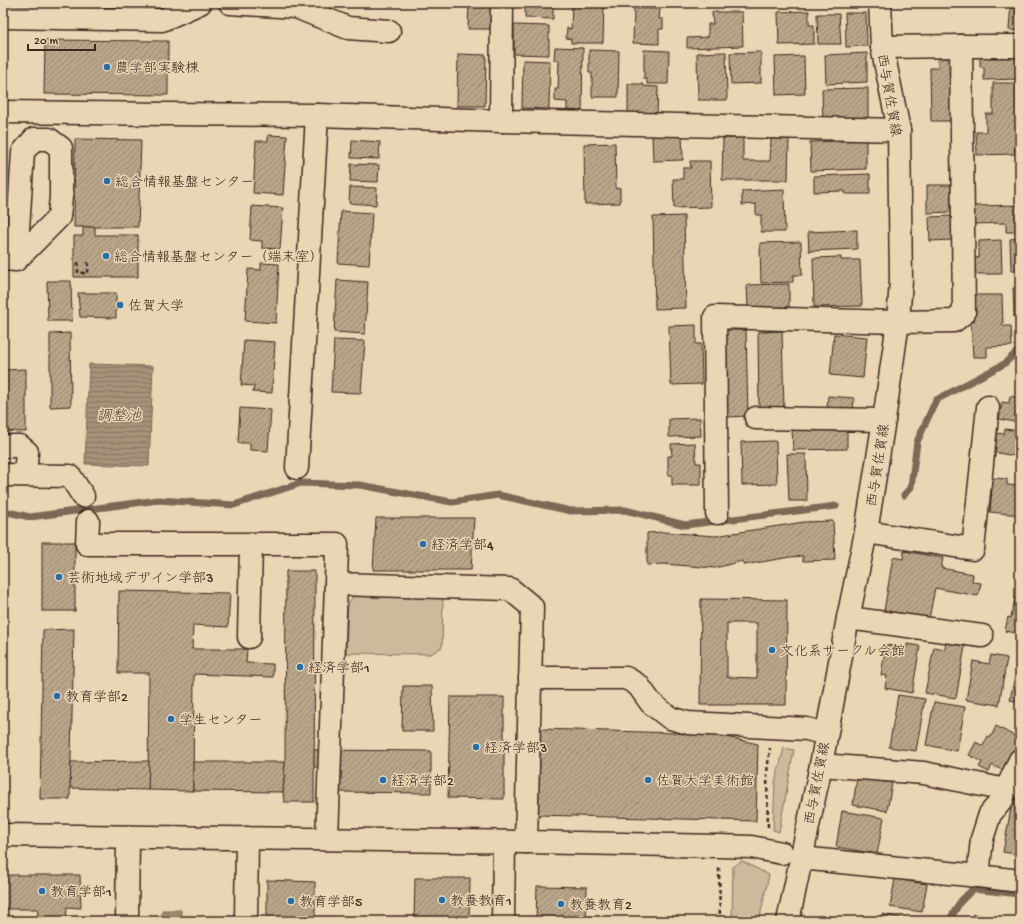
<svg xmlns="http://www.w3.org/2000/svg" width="1023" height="924" font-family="'Gochi Hand','Klee One',sans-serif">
  <defs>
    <pattern id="water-rules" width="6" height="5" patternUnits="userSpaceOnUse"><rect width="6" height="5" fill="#a69279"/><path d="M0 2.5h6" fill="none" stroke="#887763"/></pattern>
    <pattern id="building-hatch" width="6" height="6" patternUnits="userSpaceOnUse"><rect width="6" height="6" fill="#b9a68a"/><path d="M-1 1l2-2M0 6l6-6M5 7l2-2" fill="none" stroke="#988770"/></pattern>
  </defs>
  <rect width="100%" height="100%" fill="#ead5b4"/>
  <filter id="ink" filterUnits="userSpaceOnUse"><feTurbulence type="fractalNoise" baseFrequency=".025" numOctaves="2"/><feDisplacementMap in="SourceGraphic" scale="8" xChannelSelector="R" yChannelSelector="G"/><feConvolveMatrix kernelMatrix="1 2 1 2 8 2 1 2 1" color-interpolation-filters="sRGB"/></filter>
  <g filter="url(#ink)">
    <g fill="#ceb99c" stroke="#84725d">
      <path d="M355,595L443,597L442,647L431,654L346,653L348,603Z"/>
      <path d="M784,748L794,750L779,832L773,830L775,783Z"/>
      <path d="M742,861L769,875L759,921H732L733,867Z"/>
    </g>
    <g fill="url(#water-rules)" stroke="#7b6855">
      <path d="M89,364L153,366L149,466L85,464Z"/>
      <path d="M162,910H181V920H210V921H162Z"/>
    </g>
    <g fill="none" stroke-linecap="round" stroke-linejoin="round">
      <g stroke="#7b6855" stroke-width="7">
        <path d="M904,495L911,487L917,442L936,400L1004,364L1020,349"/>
        <path d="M3,511L30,517L158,500L234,505L301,483L360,485L452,502L498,495L571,511L625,510L685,525L836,506"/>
        <path d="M949,921L960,902L973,889L1020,894"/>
      </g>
    </g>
    <g fill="url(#building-hatch)" stroke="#3b2a1e" fill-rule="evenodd">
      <path d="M469,3H492V29H468Z"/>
      <path d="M525,3H553V19L525,18Z"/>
      <path d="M572,3H604L603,43H571V39L566,38L567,28L571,29Z"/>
      <path d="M1011,3H1020V31L1009,30Z"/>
      <path d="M634,8L660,9L659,19H663V29H659V44L633,43Z"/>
      <path d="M809,11V25H814V44L779,45L778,12Z"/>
      <path d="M712,12H742L743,46L687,48V38L708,37V24H713Z"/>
      <path d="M845,13H866L867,46L846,47Z"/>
      <path d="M817,14H839L841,44H818Z"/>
      <path d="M514,25L549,26V55L514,54Z"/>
      <path d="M45,40L168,41V95L44,94Z"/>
      <path d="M555,47L583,48L582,111L567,110V102L555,101V89H558L559,60H554Z"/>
      <path d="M589,50L619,51L618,97H592V73H589Z"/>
      <path d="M644,50L669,51L668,84H647V79H644Z"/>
      <path d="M726,52L727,100H698L697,53Z"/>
      <path d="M761,52V83L731,84L730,53Z"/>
      <path d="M867,53V82L826,84L825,55Z"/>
      <path d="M458,54L486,55L485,106H457Z"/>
      <path d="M1020,54L1019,79L984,80V67H980V55Z"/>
      <path d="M804,56L805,94L776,95L775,57Z"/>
      <path d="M937,58H950L952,121H931L930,68H938Z"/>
      <path d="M523,60L550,61L549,109L522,108Z"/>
      <path d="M993,83H1017L1018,109H1020V147H1015V154L977,155L976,132H986V114H993Z"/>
      <path d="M628,84H643V86L658,87L657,117H628Z"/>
      <path d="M868,88V121L823,122L822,89Z"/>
      <path d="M268,135L287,136L283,195L253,193L256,141H268Z"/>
      <path d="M652,135H682L683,160L653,161Z"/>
      <path d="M723,138H743V161H770L771,139H789L788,180H722Z"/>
      <path d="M75,139L141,140L138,227H74Z"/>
      <path d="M352,140L380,142L379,159L351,158Z"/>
      <path d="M866,140V169L811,171L810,142Z"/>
      <path d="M615,143L616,189L620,188V203L585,204L584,144Z"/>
      <path d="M690,161H710L711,207L674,208L673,179H683V168H691Z"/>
      <path d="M351,164L379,165L378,182L350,181Z"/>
      <path d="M870,174V194H845V191L814,192V176Z"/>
      <path d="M927,185H951V212L927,213Z"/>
      <path d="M350,187L377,188L376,205L349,203Z"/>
      <path d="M784,189L785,232H761V215H756V204L742,205V191Z"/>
      <path d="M1020,205V232H1006V223L974,224V206Z"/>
      <path d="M252,206L283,208L280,249L262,248V241L250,240Z"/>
      <path d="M341,211L372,213L369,265L338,263Z"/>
      <path d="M684,216L686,308L655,309L653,217Z"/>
      <path d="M952,216V240L930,241L929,217Z"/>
      <path d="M83,227H95V235H138V277H74V236H83Z"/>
      <path d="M857,230V249L809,251L808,232Z"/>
      <path d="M1020,238V278H1019L1018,271H1011L1010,239Z"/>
      <path d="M1001,240L1002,274H974L973,257L979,258V241Z"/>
      <path d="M801,242L802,275H793V282L761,283L760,243Z"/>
      <path d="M841,257V260H860L862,306L814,307L813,258Z"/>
      <path d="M261,263L279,264L276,323L245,321L248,269L261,270Z"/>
      <path d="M337,280L368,282L365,334L334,332Z"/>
      <path d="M47,281H71L72,321H48Z"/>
      <path d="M789,284V307L748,308L747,285Z"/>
      <path d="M1013,288H1020V317H1014Z"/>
      <path d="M78,293H116V318L80,317Z"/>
      <path d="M974,295H1002L1003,326H1011L1012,346L987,347V357H973L971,321H974Z"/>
      <path d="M696,325V344H701L702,384L671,385L669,326Z"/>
      <path d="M725,330H746L748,416L727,417Z"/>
      <path d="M782,331L784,410H759L758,332Z"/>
      <path d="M70,333L71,406L50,407V334Z"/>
      <path d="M834,334L867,337L863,378L830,375Z"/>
      <path d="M244,340L275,342L272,393L253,392L254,386L241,385Z"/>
      <path d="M334,340L365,341L361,393L331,392Z"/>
      <path d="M26,369V432L3,431V370Z"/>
      <path d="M828,396L854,398L853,411L827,409Z"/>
      <path d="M1010,396L1020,398V423L999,419L1002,402L1009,403Z"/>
      <path d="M240,408L271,410L268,451L250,450V443H238Z"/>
      <path d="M700,418L701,436L669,437V419Z"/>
      <path d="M847,427V449L793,450L792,429Z"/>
      <path d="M1005,429L1020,431V457L993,452L996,433L1004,434Z"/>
      <path d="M776,441L777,484L742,485L741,442Z"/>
      <path d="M695,443L696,463H701V485H672V475H668V456H672L671,444Z"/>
      <path d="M787,454H806L807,501H789Z"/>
      <path d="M993,478L1007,479V485L1020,486V515L990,512Z"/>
      <path d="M376,518H474L471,570H373Z"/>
      <path d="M833,521L835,560L803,561V556L790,557L744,565L742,561L715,568L663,564L647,565V533L663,532L715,536L804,522Z"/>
      <rect x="42" y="542" width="33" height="69"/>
      <path d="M904,551L943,558L941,568L973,574L972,582L981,583L978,596L935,588L929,619L884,611L893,557L903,559Z"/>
      <path d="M286,571H315L314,802H284L283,792L285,762Z"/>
      <path d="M119,591L230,593L228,627L193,625L192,649H247L246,663L273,664V677L194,674L193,791L148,790L149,673H118Z"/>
      <path d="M1015,598L1020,599V634L1005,631L1008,617L1011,618Z"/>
      <path d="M701,599L787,600L786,705H700ZM727,623H757V678L727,677Z"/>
      <path d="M74,629L70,799H40L43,630Z"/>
      <path d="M946,643L965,646L956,698L925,693L934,647L945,649Z"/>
      <path d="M907,644L920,646L912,693L885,688L887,676L881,675L886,645L907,648Z"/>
      <path d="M991,655L1007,658L999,705L966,700L973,661L989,664Z"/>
      <path d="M1016,671H1020V702L1010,700Z"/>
      <path d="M403,686H432L433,731H402Z"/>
      <path d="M898,695L925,699L916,751L889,747Z"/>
      <path d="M450,697H504V799L448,798Z"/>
      <path d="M934,702L965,707L957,751L926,745Z"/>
      <path d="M996,726L1020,739L1004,771L992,765L989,772L979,767L982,762L969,755L976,742L983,746L988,736L991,737Z"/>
      <path d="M540,729L712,734L758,744L756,821L538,815Z"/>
      <path d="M314,750L431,751V793L335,792V767H314Z"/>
      <path d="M149,761L148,790L70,788L71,762Z"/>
      <path d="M193,762H285L283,792L193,791Z"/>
      <path d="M857,777L892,783L887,811L853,805Z"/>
      <path d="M1012,803L1020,805V855L1003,852Z"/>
      <path d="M842,811L884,818L877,854L836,847Z"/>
      <path d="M3,875H80L81,908L67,907L66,921H37L38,909H3Z"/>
      <path d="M415,878H470L469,921H414Z"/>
      <path d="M895,879L927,884L922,912L890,907Z"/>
      <path d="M267,880L315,882V921H267Z"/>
      <path d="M537,886L587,887L586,921H536Z"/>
      <path d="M882,914L910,920V921H880Z"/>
      <path d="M973,914L1005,919L1004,921H972Z"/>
    </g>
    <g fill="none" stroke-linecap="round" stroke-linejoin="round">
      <defs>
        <g id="minor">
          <path d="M230,3L296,7L348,28L389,31"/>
          <path d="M3,17L162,20L200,3"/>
          <path d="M882,47L961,46H1020"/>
          <path d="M3,112L166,114L317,115L501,121L899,130"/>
          <path d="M501,121L502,3"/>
          <path d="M3,259L16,260L23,152L34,139H49L61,148V197L59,217L16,260"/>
          <path d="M756,418L884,420"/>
          <path d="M3,446H20L27,452L25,475"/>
          <path d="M297,468L317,115"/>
          <path d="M3,475L70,476L83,496"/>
          <path d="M717,513L715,317L898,322L954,321L964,313L961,46"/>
          <path d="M88,521L87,544H337L336,584L510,589L532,607L526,842"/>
          <path d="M866,532L973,549L988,407"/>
          <path d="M848,618L982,636"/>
          <path d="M249,637L251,544"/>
          <path d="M530,678H626L638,685L651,703L670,718L688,723L789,728L807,729L826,734"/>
          <path d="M821,765L924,773L1006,790"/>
          <path d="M3,835L526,842L719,846L751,847L782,853"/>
          <path d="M327,839L336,584"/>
          <path d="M801,858L978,876L1020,881"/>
          <path d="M978,876L982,839L990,814L1002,800L1006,790L1020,760"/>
          <path d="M127,921L128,837"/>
          <path d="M246,921L247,838"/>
          <path d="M503,921L504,842"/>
        </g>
        <path id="major" d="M788,921L821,765L848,618L866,532L884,420L898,322L901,281L899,130L882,47L880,3"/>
      </defs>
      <use href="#minor" stroke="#3b2a1e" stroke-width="25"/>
      <use href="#major" stroke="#3b2a1e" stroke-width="25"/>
      <g stroke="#3b2a1e" stroke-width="2.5" stroke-dasharray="4 3" stroke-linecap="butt">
        <path d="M78,262V273H88V261"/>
        <path d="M768,827L767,772L770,748"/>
        <path d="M719,868L720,921"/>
      </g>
      <use href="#minor" stroke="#ead5b4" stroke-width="22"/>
      <use href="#major" stroke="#ead5b4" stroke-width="22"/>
    </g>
  </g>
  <g fill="#1f6fb2" stroke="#ead5b4" stroke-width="1.5">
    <circle cx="107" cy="67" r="4"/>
    <circle cx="107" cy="181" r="4"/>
    <circle cx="106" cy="256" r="4"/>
    <circle cx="120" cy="305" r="4"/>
    <circle cx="423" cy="544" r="4"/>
    <circle cx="59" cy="577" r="4"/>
    <circle cx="772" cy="650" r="4"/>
    <circle cx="300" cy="667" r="4"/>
    <circle cx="57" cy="696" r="4"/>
    <circle cx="171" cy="719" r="4"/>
    <circle cx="476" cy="747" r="4"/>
    <circle cx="383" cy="780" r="4"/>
    <circle cx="648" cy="780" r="4"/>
    <circle cx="42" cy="891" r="4"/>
    <circle cx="442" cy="900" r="4"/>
    <circle cx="291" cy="901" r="4"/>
    <circle cx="561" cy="904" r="4"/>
  </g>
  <g text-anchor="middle" stroke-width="3" stroke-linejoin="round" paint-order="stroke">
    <g font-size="14" fill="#3b2a1e" stroke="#ead5b4" text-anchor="start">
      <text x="115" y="72">農学部実験棟</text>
      <text x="115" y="186">総合情報基盤センター</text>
      <text x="114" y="261">総合情報基盤センター（端末室）</text>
      <text x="128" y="310">佐賀大学</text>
      <text x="431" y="549">経済学部4</text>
      <text x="67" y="582">芸術地域デザイン学部3</text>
      <text x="780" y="655">文化系サークル会館</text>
      <text x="308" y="672">経済学部1</text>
      <text x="65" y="701">教育学部2</text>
      <text x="179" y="724">学生センター</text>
      <text x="484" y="752">経済学部3</text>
      <text x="391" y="785">経済学部2</text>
      <text x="656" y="785">佐賀大学美術館</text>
      <text x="50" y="896">教育学部1</text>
      <text x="450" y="905">教養教育1</text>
      <text x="299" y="906">教育学部5</text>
      <text x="569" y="909">教養教育2</text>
    </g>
    <g font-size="14" fill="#3b2a1e" stroke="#ead5b4">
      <text transform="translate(890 95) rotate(80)" y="5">西与賀佐賀線</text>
      <text transform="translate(877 465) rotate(-81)" y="5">西与賀佐賀線</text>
      <text transform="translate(816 783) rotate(-79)" y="5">西与賀佐賀線</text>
    </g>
    <g font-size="15" font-style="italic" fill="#503f30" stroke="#ead5b4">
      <text x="119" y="420">調整池</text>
    </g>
  </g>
  <rect width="1023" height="924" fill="none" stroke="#ead5b4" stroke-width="16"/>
  <rect x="8" y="8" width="1007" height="908" fill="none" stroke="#3b2a1e" stroke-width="1.5" filter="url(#ink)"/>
  <path d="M28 44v6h67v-6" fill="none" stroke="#3b2a1e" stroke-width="2"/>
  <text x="34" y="44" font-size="12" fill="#3b2a1e" stroke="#ead5b4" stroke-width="3" paint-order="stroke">20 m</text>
</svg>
